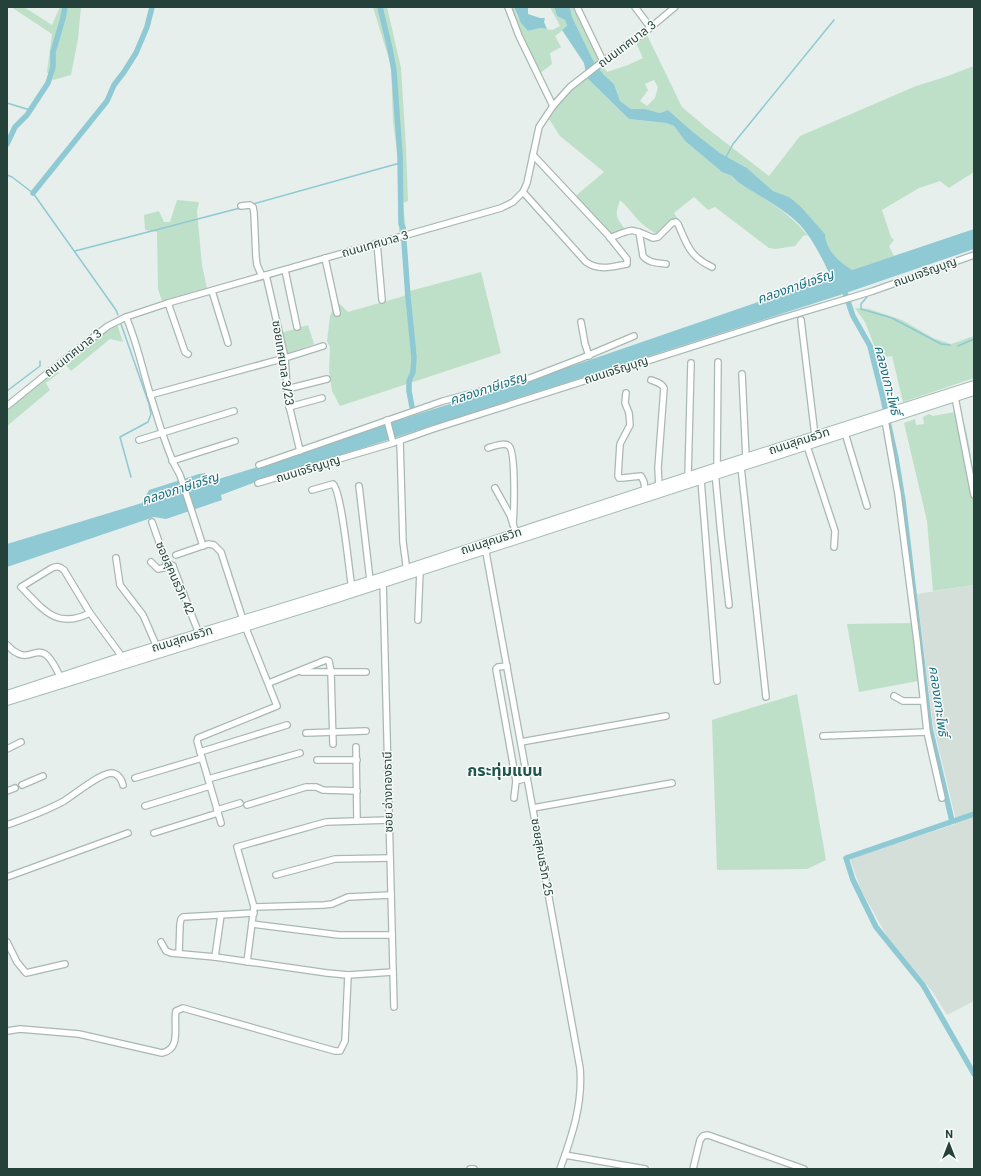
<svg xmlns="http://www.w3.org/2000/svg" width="981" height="1176" font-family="Roboto,'Noto Sans Thai',sans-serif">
  <rect width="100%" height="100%" fill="#e6efeb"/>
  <path fill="#d4dfda" d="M974,585V1001L947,1015L932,991L887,936L861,890L850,859L955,824V816L933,724L917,594Z"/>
  <g fill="#bfe0c8" fill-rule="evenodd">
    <path d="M11,7H24L52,25L60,7H81L78,39L71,75L53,80L47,72L52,34Z"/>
    <path d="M373,7H387L401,68L406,148L408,201L403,203L406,230L399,232L398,161L393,120L391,66Z"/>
    <path d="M510,7H514L517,16L528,31L540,28L552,30L560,26C557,19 553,14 550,7H554L557,16L565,20L567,27L555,36L561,47L550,53L552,64L539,74L522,39Z"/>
    <path d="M570,7H576L599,59L595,64L572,17Z"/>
    <path d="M647,35L682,107L708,129L769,176L800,136L916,86L945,77L974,66V172L949,188L940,181L919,188L882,210L891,237L894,240L889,246L894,256L852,270C839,262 826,250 825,234L789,197L773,191L747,168L720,153L693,132L668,110L660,113L645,109H631L620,101L614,84L604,75L599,69L603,66L607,72L628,65L643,58L636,43ZM654,80L658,87L655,98L647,106L640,101L648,90L645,84Z"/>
    <path d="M587,78L629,119L666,123L674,126L685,141L722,172L732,176L738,182C764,198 789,212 808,236L804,235L795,246L776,249L769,248L715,207L708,210L694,197L674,213L678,219L657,234C638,224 634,213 620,200C615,215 615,216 625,229L608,240L572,199L604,172L560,136L549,119C555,102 573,90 587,78Z"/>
    <path d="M177,200L199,202L197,211L202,265L207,288L162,301L158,289L157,232L145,230L144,215L159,211L164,222H170Z"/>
    <path d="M481,272L501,353L340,406L332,391L329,371L330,347L327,341L330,316L332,311L331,301L340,304L348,312L404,296L406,292Z"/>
    <path d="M855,308L869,309L902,320L933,338L951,344L974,336V378L903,402L892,356L879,358L865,322Z"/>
    <path d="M117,324L123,342L110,339L71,371L64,363Z"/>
    <path d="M308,325L314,344L286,354L281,333Z"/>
    <path d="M56,369L59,373L46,383L50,390L7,426V410Z"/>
    <path d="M960,411C980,467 974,527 974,585L933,591L927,521L904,423L915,419L916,425L924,424L923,417L929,414L933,416Z"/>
    <path d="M912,623L918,681L859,692L847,624Z"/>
    <path d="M797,694L826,860L807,869L717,870L712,720Z"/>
  </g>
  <g fill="#8ec9d4">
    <path d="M514,7H528V14L540,18H545L544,22L547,29L540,28L528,31L521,23Z"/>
    <path d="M554,7H570L572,17L595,64L604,75L614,84L620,101L631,109H645L660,113L668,110L693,132L720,153L747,168L773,191L789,197L800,206L825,234C826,250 839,262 852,270L974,229V249L837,296L253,483L221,495L222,500L166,519L154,517L7,567V544L142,503L149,490L199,474L205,473L212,481L316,449L325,443L578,364L831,277C823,260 811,235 797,222C780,206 757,195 738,182L732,176L722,172L685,141L674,126L666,123L629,119L587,78L584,63L562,30L567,26L565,20L557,16Z"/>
  </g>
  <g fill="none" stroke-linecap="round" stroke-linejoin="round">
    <g stroke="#8ec9d4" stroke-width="1.5">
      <path d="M7,103L30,110"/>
      <path d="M725,159L733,144L834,20"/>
      <path d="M7,175L12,177L33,193L116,310L118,315"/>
      <path d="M253,204L400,163"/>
      <path d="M75,251L240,208"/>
      <path d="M867,297L861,304V309L892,318L941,344L950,345"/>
      <path d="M121,324L149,404L151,414L148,422L120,437L131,477"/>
      <path d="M958,346L974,339"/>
      <path d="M7,391L40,366V361"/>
    </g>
    <g stroke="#8ec9d4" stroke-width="5.5">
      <path d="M380,7L390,49L394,71L400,156L401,224L403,228L408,297L414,357L413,372L409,381V391L412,407"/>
      <path d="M7,144L15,127L27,115L48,83L53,67V52L63,18L65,7"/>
      <path d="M33,193L107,101L114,85L124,72L136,53L147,27L152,7"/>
      <path d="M843,287L853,316L870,346L882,394L896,458L903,501L930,728L952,821"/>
      <path d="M974,814L846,858L853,880L876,927L923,985L974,1074"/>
    </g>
    <defs>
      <g id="minor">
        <path d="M508,7L519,36L553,106"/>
        <path d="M577,7L603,61"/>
        <path d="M635,7L650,27"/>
        <path d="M523,192L586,262C599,271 612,267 627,264V259L608,235L533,155"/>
        <path d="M241,206L250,205L253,207L254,213L256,257L257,265L262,276"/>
        <path d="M639,232L643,256C648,263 658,263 666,264"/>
        <path d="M610,238C633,228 631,228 653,238L658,237L672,223L676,222L678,224C687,245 690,257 712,267"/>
        <path d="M377,243L382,300"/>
        <path d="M325,258L337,313"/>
        <path d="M285,270L297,327"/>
        <path d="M266,275L285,358L288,401L300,451"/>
        <path d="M212,291L228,343"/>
        <path d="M168,303L185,352L188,354"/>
        <path d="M126,317C137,342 142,368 150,394C157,416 163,438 172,459C174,466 179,471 181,478L203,546"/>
        <path d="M801,320L815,436"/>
        <path d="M581,322L585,344L589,356"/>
        <path d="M742,374L746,458"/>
        <path d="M651,380C656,382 662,383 664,388L658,468L659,487"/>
        <path d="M287,389L327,379"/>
        <path d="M626,393L625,403L629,413L630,425L620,444L618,476L619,478H622L641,476L644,482L645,492"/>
        <path d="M150,395L285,358L323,346"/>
        <path d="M955,397L974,495"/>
        <path d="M7,406L60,363L108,326L126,317L168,303L501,208L513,202L523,192L527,183L539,127L553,106L570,87L606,59L644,33L675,7"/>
        <path d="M289,407L322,398"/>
        <path d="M387,420L393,443"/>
        <path d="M885,420L898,494L917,641L927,732L942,798"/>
        <path d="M845,433L867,506"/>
        <path d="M139,440L234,411"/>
        <path d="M400,441L403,542L407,572"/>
        <path d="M807,446L835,531L834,547"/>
        <path d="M488,448C494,446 505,442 509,446C516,452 514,512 513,524"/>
        <path d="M172,461L235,441"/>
        <path d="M259,465L443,401L530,378L582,358L634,336"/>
        <path d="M717,467L718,362"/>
        <path d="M741,467L766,697"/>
        <path d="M715,472L721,535L729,605"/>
        <path d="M688,477L691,363"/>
        <path d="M701,480L717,681"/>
        <path d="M258,483L393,443L433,429L773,321L873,291L974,255"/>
        <path d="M359,486L370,580"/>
        <path d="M495,488L510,515L516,533"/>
        <path d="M312,490L333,484C342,492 349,572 352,589"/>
        <path d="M152,522L166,562L173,566L174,569L199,634"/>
        <path d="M485,547L580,1068C583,1104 572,1136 560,1169"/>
        <path d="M176,555L208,544L214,545L221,552L245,626L277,706L198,738L197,741L221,823"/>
        <path d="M116,558L120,585L143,615L157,647"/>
        <path d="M151,562L158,569L173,566"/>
        <path d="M383,581L394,1007"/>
        <path d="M90,613C56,630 43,609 21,587L52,568C57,566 59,566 64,570L90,613L123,658"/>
        <path d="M418,620L420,571"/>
        <path d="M7,645C27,666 32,647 45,654C52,658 57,671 61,678"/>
        <path d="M507,666L498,667L496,669L516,781"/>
        <path d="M302,672H366"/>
        <path d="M269,683L326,660L329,661L331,672L333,744"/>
        <path d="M894,696L903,701H923"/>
        <path d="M306,733L366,731"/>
        <path d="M823,736L927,732"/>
        <path d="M521,742L666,716"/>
        <path d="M356,747L357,821"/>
        <path d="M7,749L21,742"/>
        <path d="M200,752L287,725"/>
        <path d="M317,760H357"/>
        <path d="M135,778L202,758"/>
        <path d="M208,779L300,753"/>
        <path d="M22,785L43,776"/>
        <path d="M7,791L15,788"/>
        <path d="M514,798L516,781L527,778"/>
        <path d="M247,805L306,787H316L323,790L357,791"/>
        <path d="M145,806L210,786"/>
        <path d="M533,808L672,783"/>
        <path d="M217,810L240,803"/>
        <path d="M7,825C26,818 46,811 64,801C75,794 99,774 111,773C118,773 122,780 123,785"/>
        <path d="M154,833L218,813"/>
        <path d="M276,875L335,859L390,858"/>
        <path d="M7,877L128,833"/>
        <path d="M254,907L324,905L332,904L348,897L391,895"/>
        <path d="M252,924L339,935H392"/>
        <path d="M7,942L17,962L26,973L65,964"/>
        <path d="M161,942L166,951L171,953L215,957L327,973L348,975L393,972"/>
        <path d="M179,953L180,924L181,919L183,917L254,913"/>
        <path d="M215,957L221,915"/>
        <path d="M247,962L254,907L237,847L326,822L389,820"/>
        <path d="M7,1031L20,1029L79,1034L162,1053C182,1049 173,1025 176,1011L183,1008L335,1051H340L345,1041L348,975"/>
        <path d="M565,1155L645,1169"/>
        <path d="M470,1169H474"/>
        <path d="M693,1169L700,1140L703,1136L708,1135L804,1169"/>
      </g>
      <g id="secondary">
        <path d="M7,695L122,657L382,577L717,467L974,385"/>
        <path d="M7,701L325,602L974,391"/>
      </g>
    </defs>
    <use href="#minor" stroke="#a8b8b2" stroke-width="8"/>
    <use href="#secondary" stroke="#a4bbb3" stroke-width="10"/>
    <use href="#minor" stroke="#fff" stroke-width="5.5"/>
    <use href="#secondary" stroke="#fff" stroke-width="8"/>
  </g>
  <g text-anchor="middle" stroke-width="3" stroke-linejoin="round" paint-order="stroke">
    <g font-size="12" fill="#24423a" stroke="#f7fbf9">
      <text transform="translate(627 44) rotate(-37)" y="4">ถนนเทศบาล 3</text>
      <text transform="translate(375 244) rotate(-16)" y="4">ถนนเทศบาล 3</text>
      <text transform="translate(925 272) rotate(-20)" y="4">ถนนเจริญบุญ</text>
      <text transform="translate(73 353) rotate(-38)" y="4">ถนนเทศบาล 3</text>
      <text transform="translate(283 363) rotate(81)" y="4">ซอยเทศบาล 3/23</text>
      <text transform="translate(616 370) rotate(-18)" y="4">ถนนเจริญบุญ</text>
      <text transform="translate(799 441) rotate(-18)" y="4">ถนนสุคนธวิท</text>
      <text transform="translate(308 469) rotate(-17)" y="4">ถนนเจริญบุญ</text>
      <text transform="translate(491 541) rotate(-18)" y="4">ถนนสุคนธวิท</text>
      <text transform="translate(175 578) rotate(66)" y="4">ซอยสุคนธวิท 42</text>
      <text transform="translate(182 639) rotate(-17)" y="4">ถนนสุคนธวิท</text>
      <text transform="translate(388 792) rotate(-91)" y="4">ซอย อ่างทองธานี</text>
      <text transform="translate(542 857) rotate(80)" y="4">ซอยสุคนธวิท 25</text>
    </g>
    <g font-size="13" font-style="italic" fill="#1c6f80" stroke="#f7fbf9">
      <text transform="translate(795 286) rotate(-19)" y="5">คลองภาษีเจริญ</text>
      <text transform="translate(888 380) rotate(76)" y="5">คลองเกาะโพธิ์</text>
      <text transform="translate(488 388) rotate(-18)" y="5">คลองภาษีเจริญ</text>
      <text transform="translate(180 488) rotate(-18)" y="5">คลองภาษีเจริญ</text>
      <text transform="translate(939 701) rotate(82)" y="5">คลองเกาะโพธิ์</text>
    </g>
    <g font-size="16" font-weight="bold" fill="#1f5548" stroke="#f7fbf9">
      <text x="505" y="776">กระทุ่มแบน</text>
    </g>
  </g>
  <rect width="981" height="1176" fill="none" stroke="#24423a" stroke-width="16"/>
  <g transform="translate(949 1144)" stroke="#f7fbf9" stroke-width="3" paint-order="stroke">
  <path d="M0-3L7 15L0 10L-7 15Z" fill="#24423a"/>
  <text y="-6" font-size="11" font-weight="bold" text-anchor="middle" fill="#24423a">N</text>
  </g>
</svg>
